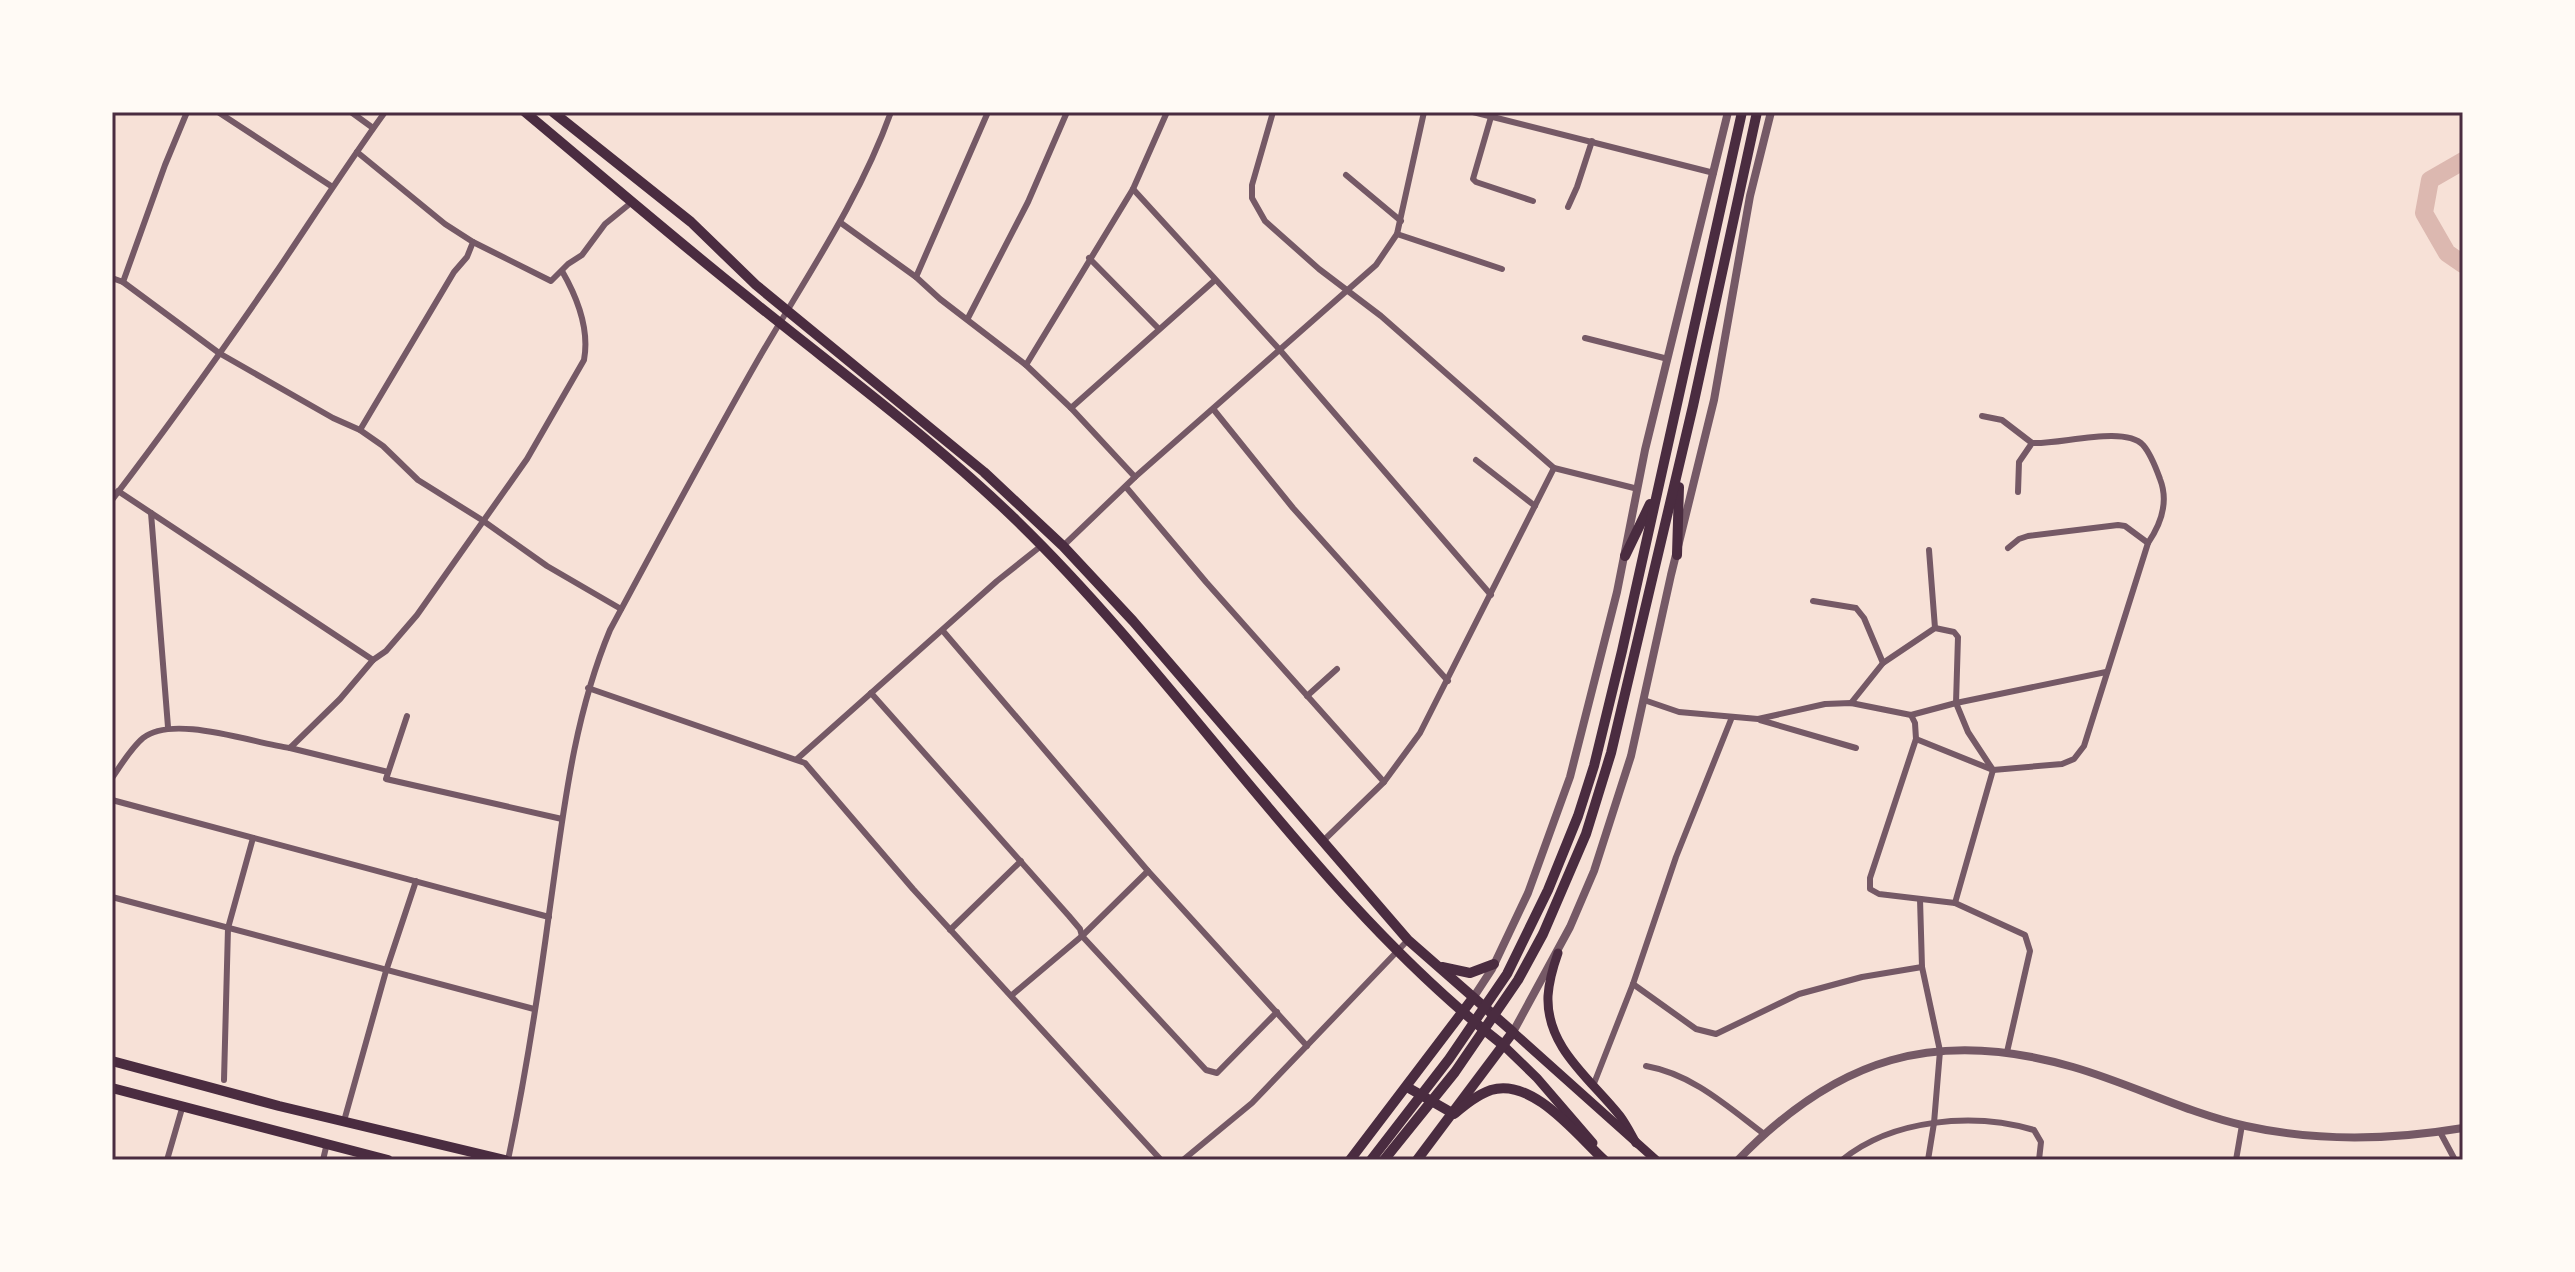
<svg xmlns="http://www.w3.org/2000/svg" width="2575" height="1272" font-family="'Exo 2',sans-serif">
  <rect width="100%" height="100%" fill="#f7e1d7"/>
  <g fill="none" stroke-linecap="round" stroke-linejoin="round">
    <path stroke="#dcb8b0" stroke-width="18" d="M2463,161L2430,180L2424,213L2447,253L2463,264"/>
    <g stroke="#755966" stroke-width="6">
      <path d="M218,112L331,186"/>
      <path d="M351,112L373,128"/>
      <path d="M1273,112L1252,185V198L1265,221L1319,269L1381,316L1554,468L1638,489"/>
      <path d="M1473,112L1714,173"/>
      <path d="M1491,117L1473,179L1476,182L1533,201"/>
      <path d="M357,152L445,224L473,242L467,257L454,272L360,430"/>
      <path d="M1346,175L1401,221"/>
      <path d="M1133,189L1279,349L1491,595"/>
      <path d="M1568,207L1577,187L1592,141"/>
      <path d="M841,223L916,277L940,299L1026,365L1071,408L1135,477"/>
      <path d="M1397,234L1502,269"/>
      <path d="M473,242L551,281L568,264L582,255L605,224L632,202"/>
      <path d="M1089,258L1158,328"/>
      <path d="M916,277L988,112"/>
      <path d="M112,278L123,282L219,353L333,418L360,430L383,446L418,480L482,520L547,566L621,609"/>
      <path d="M123,282L165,165L187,112"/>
      <path d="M968,318L1028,202L1067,112"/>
      <path d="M1585,338L1668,359"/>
      <path d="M1026,365L1133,189L1167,112"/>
      <path d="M1071,408L1215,280"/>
      <path d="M1214,410L1293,508L1448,681"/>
      <path d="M1982,416L2002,420L2032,443C2059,445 2124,425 2143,445C2151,454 2156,468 2160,479C2169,502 2161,524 2148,543L2125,526L2118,525L2028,536L2019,539L2008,548"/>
      <path d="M1476,460L1535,506"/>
      <path d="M1126,487L1206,582L1384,782"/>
      <path d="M118,491L373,660"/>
      <path d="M2018,492L2019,462L2032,443"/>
      <path d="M112,500C170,424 225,347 279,268C314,216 348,163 385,112"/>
      <path d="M151,513L168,727"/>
      <path d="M1063,546L1135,477L1376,265L1397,234L1424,112"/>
      <path d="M1813,601L1856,608L1864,618L1883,663"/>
      <path d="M1935,628L1954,632L1958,637L1956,703L2106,672"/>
      <path d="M943,631L1148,871L1307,1046"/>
      <path d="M588,688L805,763L913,889L1161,1160"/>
      <path d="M871,693L1069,916L1080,929L1082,936L1206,1070L1217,1073L1277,1012"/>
      <path d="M1307,696L1337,669"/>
      <path d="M1644,700L1679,712L1758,719L1825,704L1851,703L1911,715L1915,723L1916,739L1870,878V889L1879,894L1955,903L2025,935L2030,951L2007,1052"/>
      <path d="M1851,703L1883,663L1935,628L1929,550"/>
      <path d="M1911,715L1956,703L1968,732L1993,770L1955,903"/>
      <path d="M407,716L386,779L562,819"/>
      <path d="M1760,720L1856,748"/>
      <path d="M1916,739L1993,770L2062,764L2074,759L2084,746L2148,543"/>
      <path d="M290,748L388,772"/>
      <path d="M797,759L997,581L1041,546"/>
      <path d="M112,778C121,765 131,748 143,738C173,714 253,743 290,748L340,699L373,660L386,651L417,615L527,459L584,360C590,328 577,297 562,271"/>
      <path d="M112,800L549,917"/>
      <path d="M1322,842L1384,782L1420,733L1554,468"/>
      <path d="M112,897L534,1009"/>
      <path d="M1920,899L1922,967L1940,1051L1934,1123L1928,1160"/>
      <path d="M950,930L1021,861"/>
      <path d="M1633,984L1696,1029L1716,1034L1799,994L1862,977L1922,967"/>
      <path d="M1012,995L1082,936L1148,871"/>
      <path d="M1646,1066C1692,1074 1727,1106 1764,1134"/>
      <path d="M224,1080L228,928L253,838"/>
      <path d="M1593,1086L1633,984L1676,857L1732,717"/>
      <path d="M344,1121L386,971L416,881"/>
      <path d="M2440,1132L2455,1160"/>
      <path d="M167,1160L183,1105"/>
      <path d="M323,1160L327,1143"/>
      <path d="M508,1160C525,1079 538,996 549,914C563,817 572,721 610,630C659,539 708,447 759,358C806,277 859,201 891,112"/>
      <path d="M1183,1160L1252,1103L1408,940"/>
      <path d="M1842,1160C1892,1119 1973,1112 2034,1130L2041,1142L2039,1160"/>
      <path d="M2236,1160L2242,1125"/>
    </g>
    <g stroke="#755966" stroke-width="8">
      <path d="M1473,998L1492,969L1528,893L1570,777L1617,592L1645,450L1728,112"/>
      <path d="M1513,1032L1570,927L1594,871L1631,756L1671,575L1714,400L1750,196L1771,112"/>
      <path d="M1738,1160C1837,1058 1935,1027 2073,1067C2132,1084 2187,1113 2246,1126C2318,1142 2391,1140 2463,1128"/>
    </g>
    <g stroke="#4a2c40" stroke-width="9">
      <path d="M1558,953C1553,967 1549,981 1548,996C1546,1048 1591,1079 1620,1116C1626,1124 1631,1134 1636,1143"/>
      <path d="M1513,1032L1656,1160"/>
      <path d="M1503,1045L1537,1078L1593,1143"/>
    </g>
    <g stroke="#4a2c40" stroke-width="10">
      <path d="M525,112C598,173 670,235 745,295C836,369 933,439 1017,521C1188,687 1315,898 1503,1045"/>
      <path d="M553,112L691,222L756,285L984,472L1063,546L1133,621L1408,940L1513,1032L1417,1160"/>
      <path d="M1442,967L1470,973L1494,964"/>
      <path d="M112,1061L279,1106L505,1160"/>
      <path d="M1407,1087L1454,1114C1465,1105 1477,1095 1491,1090C1532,1077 1577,1135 1604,1160"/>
      <path d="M112,1088L388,1160"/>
      <path d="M1350,1160L1473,998"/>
    </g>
    <g stroke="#4a2c40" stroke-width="10">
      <path d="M1677,555L1679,487"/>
      <path d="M1625,556L1650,504"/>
      <path d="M1371,1160L1449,1059L1507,974L1548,890L1578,816L1594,766L1622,651L1742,112"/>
      <path d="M1384,1160L1455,1072L1518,980L1543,934L1586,834L1611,753L1693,406L1757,112"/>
    </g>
  </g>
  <rect width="2575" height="1272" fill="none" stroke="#fffaf5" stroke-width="228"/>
  <rect x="114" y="114" width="2347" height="1044" fill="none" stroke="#4a2c40" stroke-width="3"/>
</svg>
